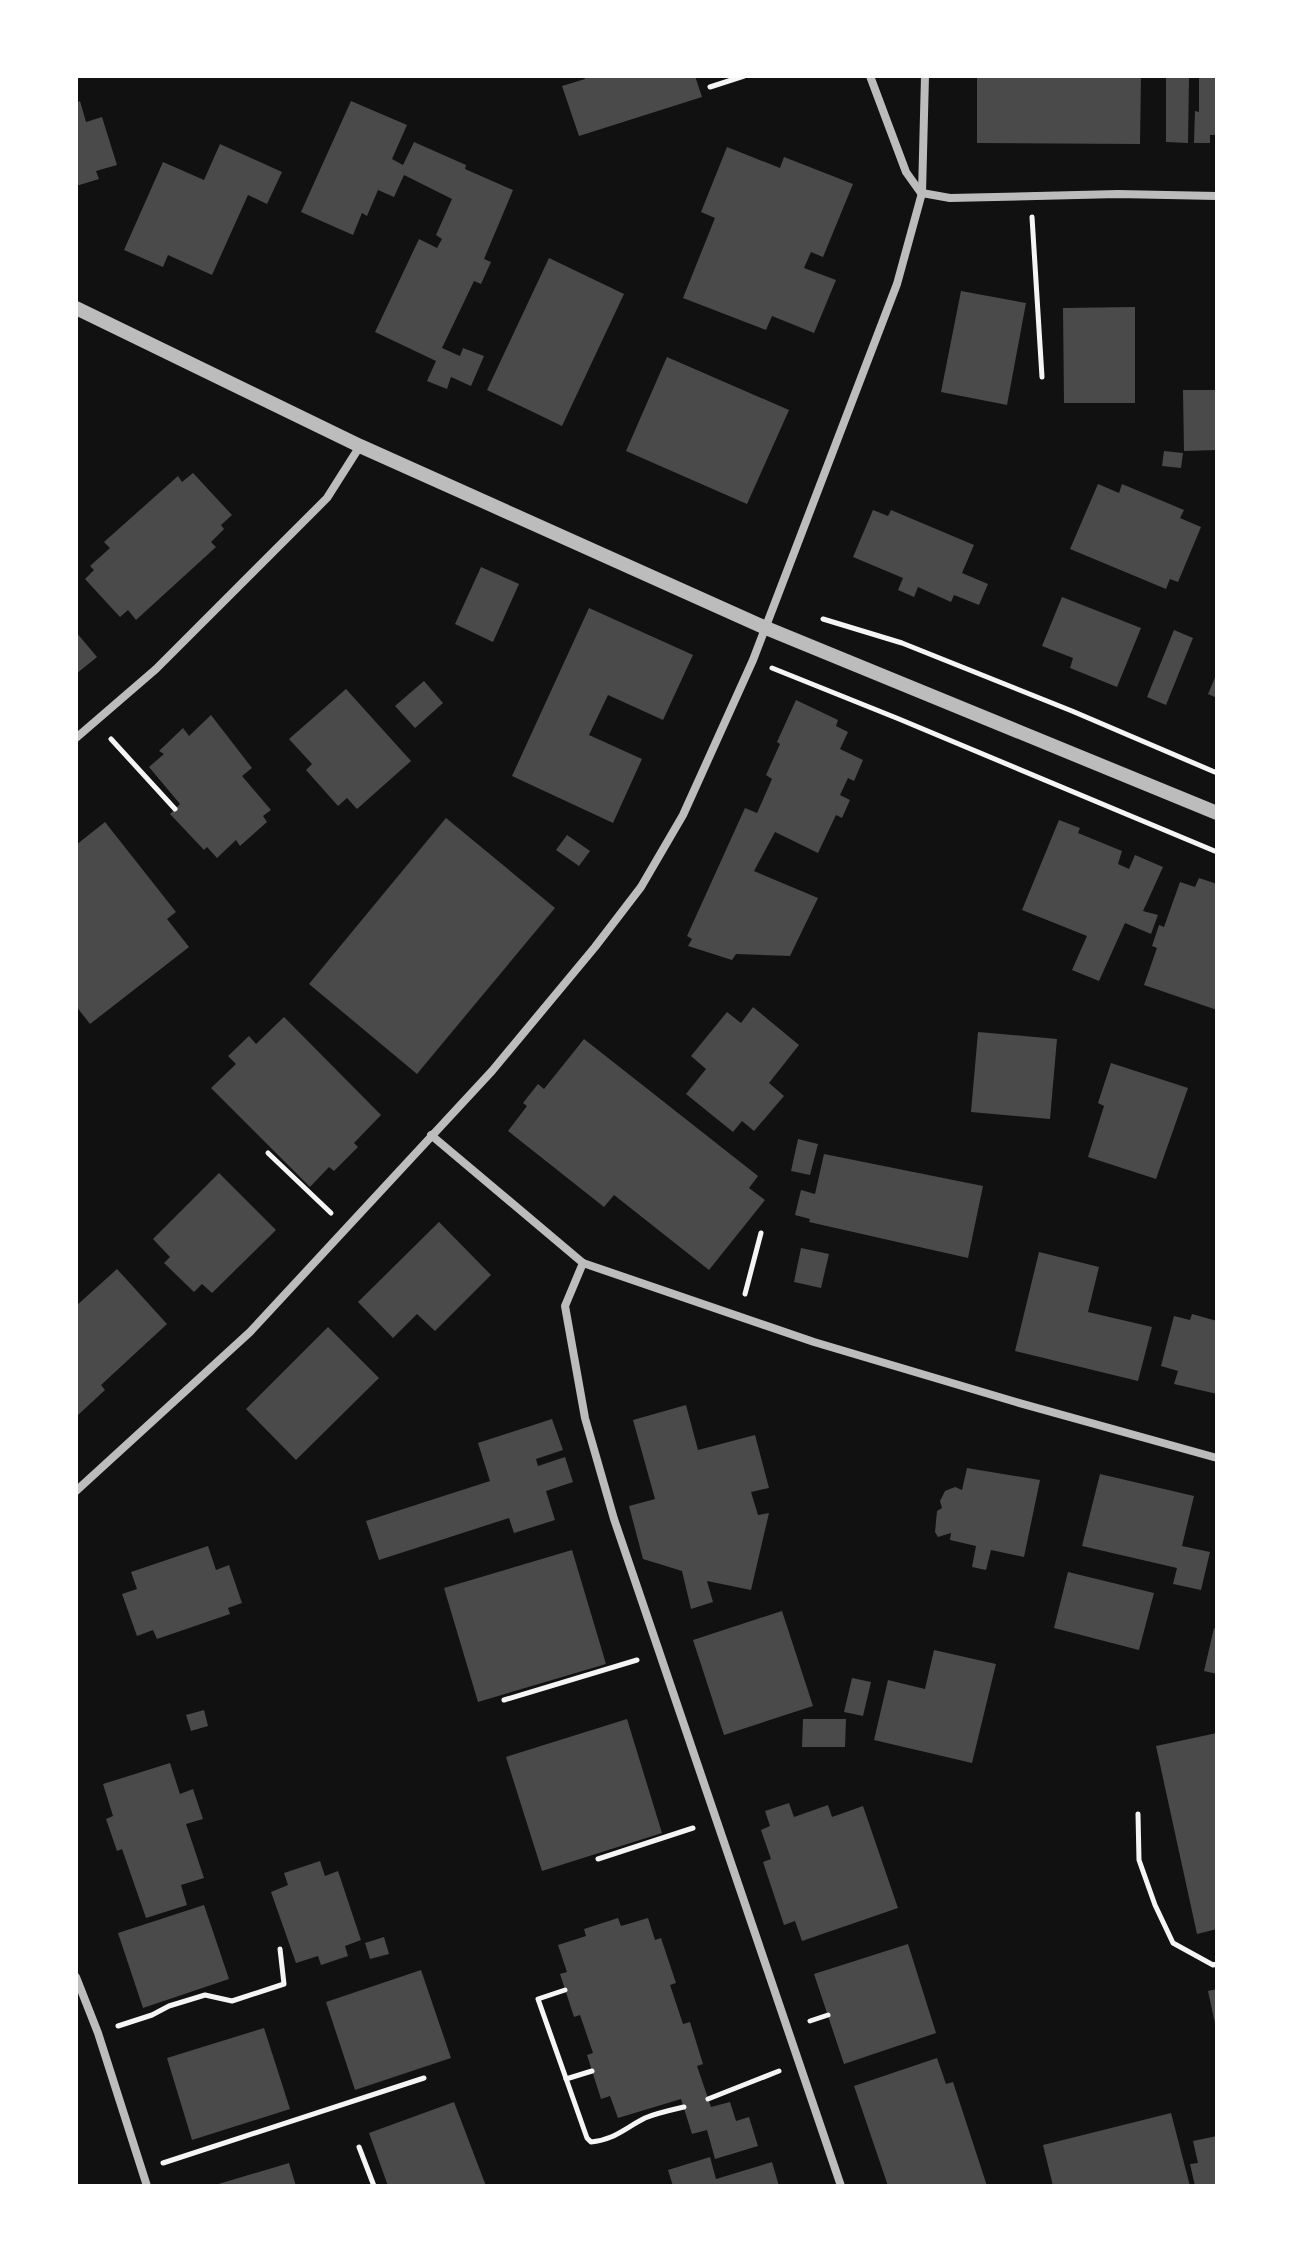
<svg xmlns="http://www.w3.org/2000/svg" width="1293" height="2262" font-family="Spectral,serif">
  <rect width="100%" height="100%" fill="#111"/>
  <g fill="#4a4a4a">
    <path d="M584,76H695L702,97L579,136L562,86L585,79Z"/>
    <path d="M977,76H1141L1140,144L977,143Z"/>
    <path d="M1199,76H1217V135H1210V143H1194L1195,111L1199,112Z"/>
    <path d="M1166,78H1189L1188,143L1166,142Z"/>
    <path d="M80,101L86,122L102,117L117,165L96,171L99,179L76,186V103Z"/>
    <path d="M351,101L407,125L392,159L403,165L414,142L466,165L465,169L513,190L484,259L491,262L481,284L474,281L442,348L460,356L463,348L484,356L471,386L451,377L447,389L427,381L436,361L375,332L419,239L437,248L442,239L436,235L452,199L404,175L394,197L378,190L367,216L362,213L353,235L301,212Z"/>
    <path d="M220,144L282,172L267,204L248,195L212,275L168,255L163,267L124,250L163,162L204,180Z"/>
    <path d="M727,147L780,168L784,157L853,184L823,257L811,252L804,268L836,280L814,333L772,316L766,330L683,298L715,218L701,212Z"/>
    <path d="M549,258L624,294L562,426L487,390Z"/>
    <path d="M961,291L1026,303L1007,405L941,392Z"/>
    <path d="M1135,307V403H1064L1063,308Z"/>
    <path d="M667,357L789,410L747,504L626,451Z"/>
    <path d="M1183,390H1217V450L1184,451Z"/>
    <path d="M1164,451L1183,453L1181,468L1162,466Z"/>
    <path d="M193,473L232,515L221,525L224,529L211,542L216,547L136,620L128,610L120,617L85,579L94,570L90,566L110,548L104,542L178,476L182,482Z"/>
    <path d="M1098,484L1119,493L1122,484L1184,510L1180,518L1201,527L1178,582L1170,579L1166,589L1070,549Z"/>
    <path d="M873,510L888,516L891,510L974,545L962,573L988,584L979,605L954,595L951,602L918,587L914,597L898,590L903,578L853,557Z"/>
    <path d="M481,567L519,584L493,642L455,624Z"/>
    <path d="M1062,597L1141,628L1117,687L1070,668L1073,658L1042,646Z"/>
    <path d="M589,608L693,655L663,720L608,695L589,735L642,759L613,823L512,776Z"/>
    <path d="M1174,630L1193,638L1166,705L1147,697Z"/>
    <path d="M76,632L97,657L76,674Z"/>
    <path d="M1217,673V698L1208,694Z"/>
    <path d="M424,681L443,703L415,728L395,706Z"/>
    <path d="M346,689L411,761L357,809L347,798L338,806L306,770L312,764L289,739Z"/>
    <path d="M796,700L838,720L836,726L848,732L840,749L863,760L854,781L848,778L840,795L850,800L842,818L836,815L818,853L775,832L754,871L818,898L790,956L736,954L732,960L688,946L692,939L687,936L745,808L757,813L772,779L766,775L780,744L777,742Z"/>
    <path d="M211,715L252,768L242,776L271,810L263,816L267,822L240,846L236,840L217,858L207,847L204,850L170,814L180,804L149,767L164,754L159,751L183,728L189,736Z"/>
    <path d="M446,818L555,908L417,1074L309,984Z"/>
    <path d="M1059,820L1080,828L1078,833L1122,851L1118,864L1129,869L1135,855L1163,867L1143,911L1158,915L1151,934L1125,923L1099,981L1072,970L1087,936L1022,910Z"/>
    <path d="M105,822L176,912L167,919L189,947L90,1024L76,1006V845Z"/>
    <path d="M567,835L590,851L579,866L556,850Z"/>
    <path d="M1199,878L1217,884V1010L1144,985L1157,948L1152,946L1159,925L1164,927L1180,882L1195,887Z"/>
    <path d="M753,1007L799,1045L769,1083L784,1096L754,1131L742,1121L733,1132L686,1094L706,1069L691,1056L727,1012L741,1023Z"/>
    <path d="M284,1017L381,1115L354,1143L358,1147L334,1171L329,1167L310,1187L211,1088L236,1064L228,1056L249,1036L256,1044Z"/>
    <path d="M978,1032L1057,1039L1050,1119L971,1112Z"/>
    <path d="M584,1039L758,1176L749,1188L765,1200L709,1270L614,1195L604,1207L508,1131L527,1106L523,1103L538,1084L544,1089Z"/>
    <path d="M1111,1063L1188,1088L1156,1179L1088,1157L1104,1106L1098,1103Z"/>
    <path d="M798,1139L818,1144L810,1175L791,1171Z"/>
    <path d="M824,1154L983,1186L968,1258L809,1222L810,1219L795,1215L801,1190L815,1194Z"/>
    <path d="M219,1173L276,1230L212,1293L202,1284L194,1292L164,1263L170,1257L153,1239Z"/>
    <path d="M439,1222L491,1275L435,1331L417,1314L393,1338L358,1302Z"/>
    <path d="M801,1248L829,1254L821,1288L794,1282Z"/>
    <path d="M1039,1252L1099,1267L1088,1312L1152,1327L1138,1381L1015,1351Z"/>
    <path d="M117,1269L167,1324L101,1385L105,1390L78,1415L76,1412V1306Z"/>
    <path d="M1192,1314L1217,1321V1394L1174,1384L1178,1371L1161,1366L1174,1316L1190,1320Z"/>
    <path d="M328,1327L379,1378L296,1460L246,1409Z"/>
    <path d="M686,1405L698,1450L755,1435L769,1488L751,1492L758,1515L769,1513L751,1590L707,1581L713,1602L691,1609L682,1571L643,1559L629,1506L655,1499L633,1420Z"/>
    <path d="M552,1419L563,1450L536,1459L538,1466L565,1457L573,1482L546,1491L555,1520L514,1533L509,1518L379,1560L366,1521L490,1481L478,1443Z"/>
    <path d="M967,1468L1040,1480L1024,1557L991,1550L986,1570L972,1567L976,1546L950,1540L951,1533L938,1537L935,1532L937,1511L942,1508L940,1501L945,1491L955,1487L962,1490Z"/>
    <path d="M1100,1474L1194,1496L1182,1546L1210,1552L1201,1590L1173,1584L1177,1568L1082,1546Z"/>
    <path d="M208,1546L216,1570L229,1565L242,1603L228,1608L230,1614L157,1639L153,1630L137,1636L122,1594L137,1589L131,1572Z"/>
    <path d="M572,1550L606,1664L478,1702L444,1588Z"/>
    <path d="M1068,1572L1154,1593L1139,1650L1054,1628Z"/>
    <path d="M782,1611L813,1706L724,1735L693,1640Z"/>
    <path d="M1214,1628L1217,1629V1674L1204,1671Z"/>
    <path d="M934,1650L996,1664L972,1763L874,1740L888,1680L925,1689Z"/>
    <path d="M852,1678L871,1682L863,1716L844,1712Z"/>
    <path d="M204,1710L208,1726L191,1731L186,1715Z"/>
    <path d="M627,1719L662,1833L542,1871L506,1757Z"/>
    <path d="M803,1719H846L845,1747H802Z"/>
    <path d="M1217,1733V1929L1197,1934L1156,1746Z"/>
    <path d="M170,1763L180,1794L193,1789L203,1819L186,1824L204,1878L181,1885L187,1905L146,1918L122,1849L117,1851L106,1819L113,1816L103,1784Z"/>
    <path d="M789,1803L794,1817L828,1805L832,1817L863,1806L898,1908L802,1941L795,1921L784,1925L763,1862L771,1859L761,1830L770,1826L765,1811Z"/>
    <path d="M320,1861L325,1876L338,1871L361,1940L345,1946L348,1956L321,1965L318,1956L296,1963L271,1892L288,1885L284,1873Z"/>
    <path d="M204,1905L229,1979L143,2008L118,1933Z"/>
    <path d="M618,1918L621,1926L648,1918L655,1940L661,1938L676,1983L670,1985L683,2024L690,2022L703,2064L697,2066L711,2107L730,2102L736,2121L749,2117L758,2146L715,2159L707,2130L692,2134L681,2099L618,2118L610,2096L601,2099L587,2055L593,2053L580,2015L574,2017L560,1974L567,1972L558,1945L586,1936L584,1929Z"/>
    <path d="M384,1937L389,1954L370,1959L365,1943Z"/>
    <path d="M908,1944L936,2033L844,2064L814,1974Z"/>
    <path d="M421,1970L451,2058L355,2090L326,2002Z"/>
    <path d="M1217,1989V2028H1216L1208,1991Z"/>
    <path d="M264,2028L290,2109L192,2140L167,2058Z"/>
    <path d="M937,2058L946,2084L953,2082L987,2186H888L854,2086Z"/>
    <path d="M454,2102L486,2186H388L369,2133Z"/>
    <path d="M1171,2113L1190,2186H1053L1043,2145Z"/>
    <path d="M1217,2136V2186H1195L1190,2164L1198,2163L1193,2141Z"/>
    <path d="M710,2157L716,2179L772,2162L779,2186H673L668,2170Z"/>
    <path d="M289,2163L296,2186H215V2185Z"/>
  </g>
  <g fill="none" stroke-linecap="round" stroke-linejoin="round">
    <g stroke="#f5f5f5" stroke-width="5">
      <path d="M710,87L744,76"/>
      <path d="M1032,217L1042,377"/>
      <path d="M823,619L902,643L1072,711L1217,773"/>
      <path d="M772,668L899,719L1217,852"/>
      <path d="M111,739L175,809"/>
      <path d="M268,1153L331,1213"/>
      <path d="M745,1294L761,1233"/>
      <path d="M504,1700L637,1660"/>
      <path d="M1138,1814L1139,1860L1155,1905L1173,1943L1213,1965L1217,1964"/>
      <path d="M598,1859L693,1828"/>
      <path d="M565,1990L538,1999L587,2138L591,2142C614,2140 625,2128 645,2118C657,2113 671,2110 684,2107"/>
      <path d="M810,2021L828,2015"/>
      <path d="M118,2026L152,2015L169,2006L205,1995L232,2001L284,1984L280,1949"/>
      <path d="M566,2079L592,2071"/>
      <path d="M708,2099L779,2071"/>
      <path d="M359,2147L374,2186"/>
      <path d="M163,2163L424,2078"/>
    </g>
    <g stroke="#bcbcbc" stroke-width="8">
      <path d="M870,76L906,172L921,193"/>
      <path d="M922,193L950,198L1118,194L1217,196"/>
      <path d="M76,738L156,669L327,498L360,446"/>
      <path d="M431,1135L583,1263L814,1342L1016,1402L1217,1458"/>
      <path d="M583,1263L565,1306L585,1418L614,1519L841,2186"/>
      <path d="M76,1491L250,1332L492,1071L595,947L641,887L683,815L753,660L897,284L922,193L925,76"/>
      <path d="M76,1977L98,2033L147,2186"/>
    </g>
    <path stroke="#bcbcbc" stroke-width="14" d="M76,308L360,446L766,628L1217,813"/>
  </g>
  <rect width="1293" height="2262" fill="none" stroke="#ffffff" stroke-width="156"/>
</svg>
